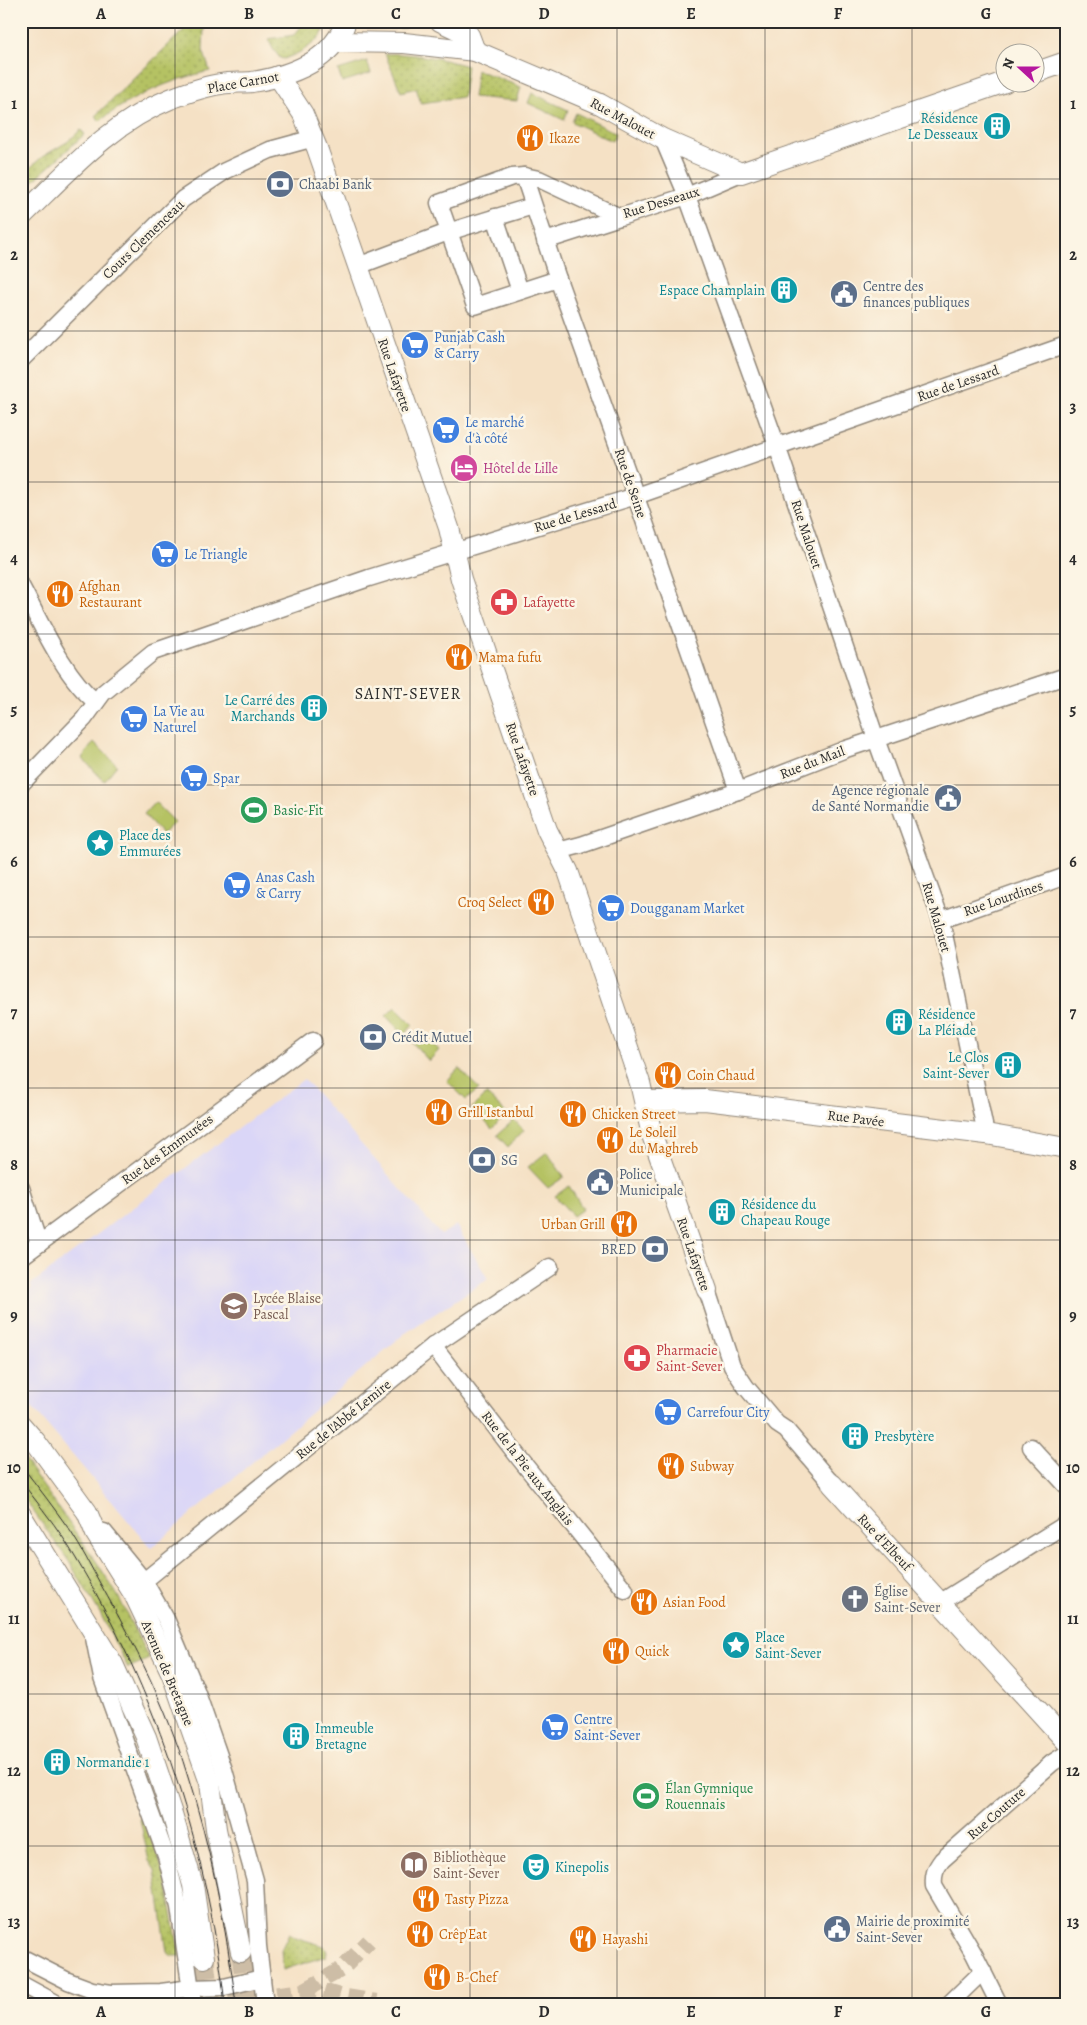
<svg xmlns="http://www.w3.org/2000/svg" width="1087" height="2025" font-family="Alegreya,serif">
  <defs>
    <pattern id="grass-dots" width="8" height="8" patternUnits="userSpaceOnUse" patternTransform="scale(1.25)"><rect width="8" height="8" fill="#b5c263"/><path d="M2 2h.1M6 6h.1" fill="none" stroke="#939e52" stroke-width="1.8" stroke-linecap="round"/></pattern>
  </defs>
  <rect width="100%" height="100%" fill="#fcf5e5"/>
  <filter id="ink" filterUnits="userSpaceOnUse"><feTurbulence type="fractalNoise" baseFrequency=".02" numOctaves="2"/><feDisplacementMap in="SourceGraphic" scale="10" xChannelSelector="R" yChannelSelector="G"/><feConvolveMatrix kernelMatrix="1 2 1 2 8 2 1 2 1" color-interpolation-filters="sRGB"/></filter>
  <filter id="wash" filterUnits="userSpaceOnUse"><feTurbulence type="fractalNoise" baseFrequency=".0096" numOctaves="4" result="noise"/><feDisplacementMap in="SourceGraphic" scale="20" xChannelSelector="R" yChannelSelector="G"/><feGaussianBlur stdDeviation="1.12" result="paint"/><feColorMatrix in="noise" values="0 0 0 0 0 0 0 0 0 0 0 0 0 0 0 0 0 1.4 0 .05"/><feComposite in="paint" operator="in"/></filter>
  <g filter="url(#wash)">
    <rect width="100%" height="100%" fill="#f5e1c5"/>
    <path fill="#dad6f7" d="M304,1079L441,1235L456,1225L488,1279L404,1334L151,1548L21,1394V1296L32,1288L30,1285Z"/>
    <g fill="url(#grass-dots)" stroke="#707647">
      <path d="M193,21H201L204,29L203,50L210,71C170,80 132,96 100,121L95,116Z"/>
      <path d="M306,21H329C321,42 303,52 284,59L280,58L273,49L268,39L294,35Z"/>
      <path d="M386,21H411V22L406,28H384Z"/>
      <path d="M385,54C414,53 440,58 467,66L463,97L421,103L416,88L401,92Z"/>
      <path d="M477,70L521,87L517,101L473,97Z"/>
      <path d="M576,113L616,133L612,141L572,122Z"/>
      <path d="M81,130L85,134L21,192V176L42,157L67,142Z"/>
      <path d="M21,1455L98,1564L118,1596L149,1659L128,1668L101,1615L68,1560L21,1494Z"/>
      <path d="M145,1818L166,1880L180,1956H172L167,1952L155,1870L149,1861L140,1819Z"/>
      <path d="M289,1933L298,1938L324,1946L327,1951L326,1956L283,1970L281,1950Z"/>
    </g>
    <g fill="#b5c263" stroke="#707647">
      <path d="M367,61L371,73L342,82L338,70Z"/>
      <path d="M532,93L568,110L564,120L528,103Z"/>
      <path d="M94,742L117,765L104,781L82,758Z"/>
      <path d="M155,802L175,822L162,834L144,814Z"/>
      <path d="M395,1007L413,1025L404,1035L386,1016Z"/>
      <path d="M420,1031L439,1050L429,1061L411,1041Z"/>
      <path d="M459,1068L479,1089L466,1100L447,1081Z"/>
      <path d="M486,1094L507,1114L492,1129L472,1108Z"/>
      <path d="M514,1120L524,1130L508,1147L497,1135Z"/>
      <path d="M547,1152L564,1177L548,1188L528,1167Z"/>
      <path d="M569,1186L583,1209L573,1216L555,1196Z"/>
    </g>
  </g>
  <g filter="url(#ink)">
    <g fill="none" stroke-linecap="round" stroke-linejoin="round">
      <g stroke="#cdbda6" stroke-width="16" stroke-dasharray="16 8" stroke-linecap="butt">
        <path d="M305,1990L342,1969L369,1941"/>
        <path d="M205,2004L303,1991H322L340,1996L377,2002"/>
      </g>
      <g stroke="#cdbda6" stroke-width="20" stroke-dasharray="20 10" stroke-linecap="butt">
        <path d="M241,1952L248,2004"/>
        <path d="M204,1958L210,2004"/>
      </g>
      <defs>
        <g id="minor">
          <path d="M663,139L687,196L777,446L876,739L941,920L986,1134"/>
          <path d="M524,176L558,279L629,477L738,791"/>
          <path d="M495,217L520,291"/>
          <path d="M545,241L620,217"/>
          <path d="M358,266L448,232L533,206"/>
          <path d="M558,279L475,306L439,203L512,177L524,176L539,179L620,217L687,196L741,173"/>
          <path d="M21,360L183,199L225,171L270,150L314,138"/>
          <path d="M21,586C40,621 64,677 96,702"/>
          <path d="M21,784L84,719L103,693L153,652L369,578L636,496L1066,345"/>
          <path d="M558,851L581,845L738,791L846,749L1066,676"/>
          <path d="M941,920L1066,876"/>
          <path d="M21,1188L39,1244"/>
          <path d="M21,1257L313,1041"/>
          <path d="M707,1290L732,1366L746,1387L777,1424L786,1430L832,1484"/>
          <path d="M433,1346L520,1459L625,1590"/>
          <path d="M1031,1447L1066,1485"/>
          <path d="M104,1532L144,1581L166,1619L196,1690L224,1770L255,1880L258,1946L265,2004"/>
          <path d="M144,1581L433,1346L550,1267"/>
          <path d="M941,1602L1066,1524"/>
          <path d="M94,1638L102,1678L166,1856L179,1907L193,2004"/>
          <path d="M21,1957L68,1981L92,1990L111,1993L161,1992L191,1988L224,1987L262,1978"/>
          <path d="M21,1984L56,2003"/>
          <path d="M949,2004L983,1971"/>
          <path d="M999,2004L974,1954L934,1886C933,1875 935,1869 942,1860L1052,1763L1066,1754"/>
        </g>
        <g id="tertiary">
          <path d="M440,21L469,35L475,51"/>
          <path d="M336,42L404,43L475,51L600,104L663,139L741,173L1005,82"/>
          <path d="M1034,73L1066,62"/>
          <path d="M278,76L303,114L317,148L449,528L461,579L547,830L568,871L640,1083L652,1135L707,1290"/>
          <path d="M21,217C67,173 110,123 170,99C186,93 204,86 221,84C231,82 242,83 252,82C290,76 333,61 346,21"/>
          <path d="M645,1101L705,1100L986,1134L1066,1148"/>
          <path d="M21,1425L35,1441L87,1512L96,1534L135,1596L172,1674L210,1783L216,1829L241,1952"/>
          <path d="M832,1484L1066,1741"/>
          <path d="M21,1515L113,1664L146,1737L173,1817L193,1885L204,1958"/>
        </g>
      </defs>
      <use href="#minor" stroke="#908678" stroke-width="19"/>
      <use href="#tertiary" stroke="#908678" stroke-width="22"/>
      <use href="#minor" stroke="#fff" stroke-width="16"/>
      <use href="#tertiary" stroke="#fff" stroke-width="20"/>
      <g stroke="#2b2b2b" stroke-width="1">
        <path d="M21,1465C38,1487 55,1509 71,1532C82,1549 91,1567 101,1585C135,1645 167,1708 187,1774C211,1848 226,1926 236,2004"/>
        <path d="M21,1481C35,1500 51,1519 64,1539C153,1681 206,1838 225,2004"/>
      </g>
    </g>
  </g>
  <path fill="none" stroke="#2b2b2b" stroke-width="1" stroke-opacity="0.55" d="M175,21V2004M322,21V2004M470,21V2004M617,21V2004M765,21V2004M912,21V2004M21,179H1066M21,331H1066M21,482H1066M21,634H1066M21,785H1066M21,937H1066M21,1088H1066M21,1240H1066M21,1391H1066M21,1543H1066M21,1694H1066M21,1846H1066"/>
  <defs>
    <symbol id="building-disc" viewBox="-11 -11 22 22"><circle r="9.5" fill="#0f9aa8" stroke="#fcf5e5"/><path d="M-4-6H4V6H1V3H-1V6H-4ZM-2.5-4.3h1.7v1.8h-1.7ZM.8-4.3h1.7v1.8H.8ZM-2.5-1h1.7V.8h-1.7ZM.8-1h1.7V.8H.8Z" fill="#fff"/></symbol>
    <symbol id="restaurant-disc" viewBox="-11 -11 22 22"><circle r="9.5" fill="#e8710a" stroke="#fcf5e5"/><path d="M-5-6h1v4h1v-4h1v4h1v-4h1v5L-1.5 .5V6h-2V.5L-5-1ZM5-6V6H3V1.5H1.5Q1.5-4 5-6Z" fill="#fff"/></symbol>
    <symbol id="bank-disc" viewBox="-11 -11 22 22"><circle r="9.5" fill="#5c6f8a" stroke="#fcf5e5"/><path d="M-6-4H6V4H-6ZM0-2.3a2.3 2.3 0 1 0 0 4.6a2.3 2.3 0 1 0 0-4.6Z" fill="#fff"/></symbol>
    <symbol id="civic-disc" viewBox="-11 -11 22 22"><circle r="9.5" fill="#5c6f8a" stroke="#fcf5e5"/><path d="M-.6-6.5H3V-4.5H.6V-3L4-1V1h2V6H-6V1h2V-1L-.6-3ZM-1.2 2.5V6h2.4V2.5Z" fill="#fff"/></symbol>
    <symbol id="supermarket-disc" viewBox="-11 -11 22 22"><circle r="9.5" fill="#3f7fe0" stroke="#fcf5e5"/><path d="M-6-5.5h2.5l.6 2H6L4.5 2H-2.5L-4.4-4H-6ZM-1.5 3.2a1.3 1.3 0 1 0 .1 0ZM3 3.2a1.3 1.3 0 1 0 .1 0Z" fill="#fff"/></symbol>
    <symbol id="hotel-disc" viewBox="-11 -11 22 22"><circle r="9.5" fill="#d1479c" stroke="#fcf5e5"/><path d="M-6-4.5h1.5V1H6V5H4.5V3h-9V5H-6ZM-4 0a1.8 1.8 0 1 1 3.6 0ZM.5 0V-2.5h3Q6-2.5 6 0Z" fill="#fff"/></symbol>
    <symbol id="pharmacy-disc" viewBox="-11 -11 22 22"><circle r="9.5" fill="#e0444e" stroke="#fcf5e5"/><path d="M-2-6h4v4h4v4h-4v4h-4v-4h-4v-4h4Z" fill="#fff"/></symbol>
    <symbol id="stadium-disc" viewBox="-11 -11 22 22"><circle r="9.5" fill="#2e9e5b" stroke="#fcf5e5"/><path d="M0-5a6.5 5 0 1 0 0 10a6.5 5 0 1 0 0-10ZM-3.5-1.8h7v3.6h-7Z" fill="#fff"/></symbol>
    <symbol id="sight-disc" viewBox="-11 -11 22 22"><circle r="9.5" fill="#0f9aa8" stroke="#fcf5e5"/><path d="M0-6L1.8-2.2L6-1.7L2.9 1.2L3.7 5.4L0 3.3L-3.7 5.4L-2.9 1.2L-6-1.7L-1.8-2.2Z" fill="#fff"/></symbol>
    <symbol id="school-disc" viewBox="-11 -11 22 22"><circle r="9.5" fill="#8d6e63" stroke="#fcf5e5"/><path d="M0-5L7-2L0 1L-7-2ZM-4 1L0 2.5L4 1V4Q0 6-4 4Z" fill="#fff"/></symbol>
    <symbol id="church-disc" viewBox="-11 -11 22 22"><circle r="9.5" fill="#6b7280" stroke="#fcf5e5"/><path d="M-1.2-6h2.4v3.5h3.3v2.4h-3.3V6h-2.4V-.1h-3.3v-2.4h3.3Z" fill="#fff"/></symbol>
    <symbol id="library-disc" viewBox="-11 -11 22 22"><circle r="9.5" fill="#8d6e63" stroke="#fcf5e5"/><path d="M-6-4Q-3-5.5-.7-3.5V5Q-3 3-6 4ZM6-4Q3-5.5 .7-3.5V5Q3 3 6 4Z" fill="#fff"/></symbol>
    <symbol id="theatre-disc" viewBox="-11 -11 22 22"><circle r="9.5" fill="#0f9aa8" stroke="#fcf5e5"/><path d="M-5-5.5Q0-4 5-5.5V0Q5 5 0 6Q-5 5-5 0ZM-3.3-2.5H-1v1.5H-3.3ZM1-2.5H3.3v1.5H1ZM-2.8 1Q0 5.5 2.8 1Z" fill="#fff"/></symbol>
  </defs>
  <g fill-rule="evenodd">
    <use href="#building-disc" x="981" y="110" width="32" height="32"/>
    <use href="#restaurant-disc" x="514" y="122" width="32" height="32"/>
    <use href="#bank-disc" x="264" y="168" width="32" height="32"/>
    <use href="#building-disc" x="768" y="274" width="32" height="32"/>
    <use href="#civic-disc" x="828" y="278" width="32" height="32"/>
    <use href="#supermarket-disc" x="399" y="329" width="32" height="32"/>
    <use href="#supermarket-disc" x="430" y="414" width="32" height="32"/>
    <use href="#hotel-disc" x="448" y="452" width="32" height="32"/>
    <use href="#supermarket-disc" x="149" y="538" width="32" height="32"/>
    <use href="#restaurant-disc" x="44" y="578" width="32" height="32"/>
    <use href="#pharmacy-disc" x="488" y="586" width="32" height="32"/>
    <use href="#restaurant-disc" x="443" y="641" width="32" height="32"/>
    <use href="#building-disc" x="298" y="692" width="32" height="32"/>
    <use href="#supermarket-disc" x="118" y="703" width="32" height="32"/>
    <use href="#supermarket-disc" x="178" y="762" width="32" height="32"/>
    <use href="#civic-disc" x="932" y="782" width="32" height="32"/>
    <use href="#stadium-disc" x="238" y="794" width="32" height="32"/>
    <use href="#sight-disc" x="84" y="827" width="32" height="32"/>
    <use href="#supermarket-disc" x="221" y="869" width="32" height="32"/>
    <use href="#restaurant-disc" x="525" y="886" width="32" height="32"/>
    <use href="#supermarket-disc" x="595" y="892" width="32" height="32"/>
    <use href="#building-disc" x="883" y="1006" width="32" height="32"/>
    <use href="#bank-disc" x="357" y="1021" width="32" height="32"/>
    <use href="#building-disc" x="992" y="1049" width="32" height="32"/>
    <use href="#restaurant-disc" x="652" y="1059" width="32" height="32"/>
    <use href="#restaurant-disc" x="423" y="1096" width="32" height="32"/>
    <use href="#restaurant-disc" x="557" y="1098" width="32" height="32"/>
    <use href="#restaurant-disc" x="594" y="1124" width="32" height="32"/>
    <use href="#bank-disc" x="466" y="1144" width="32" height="32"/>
    <use href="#civic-disc" x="584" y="1166" width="32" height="32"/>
    <use href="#building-disc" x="706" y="1196" width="32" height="32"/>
    <use href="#restaurant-disc" x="608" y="1208" width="32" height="32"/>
    <use href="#bank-disc" x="639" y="1233" width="32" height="32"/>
    <use href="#school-disc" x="218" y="1290" width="32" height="32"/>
    <use href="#pharmacy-disc" x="621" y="1342" width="32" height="32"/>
    <use href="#supermarket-disc" x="652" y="1396" width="32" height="32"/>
    <use href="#building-disc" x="839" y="1420" width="32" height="32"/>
    <use href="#restaurant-disc" x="655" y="1450" width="32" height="32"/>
    <use href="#church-disc" x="839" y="1583" width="32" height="32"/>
    <use href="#restaurant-disc" x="628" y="1586" width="32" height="32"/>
    <use href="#sight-disc" x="720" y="1629" width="32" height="32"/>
    <use href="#restaurant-disc" x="600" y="1635" width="32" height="32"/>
    <use href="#supermarket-disc" x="539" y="1711" width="32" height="32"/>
    <use href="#building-disc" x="280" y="1720" width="32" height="32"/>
    <use href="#building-disc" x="41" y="1746" width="32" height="32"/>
    <use href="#stadium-disc" x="630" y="1780" width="32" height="32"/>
    <use href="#library-disc" x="398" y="1849" width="32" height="32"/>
    <use href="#theatre-disc" x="520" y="1851" width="32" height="32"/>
    <use href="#restaurant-disc" x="410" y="1883" width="32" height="32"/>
    <use href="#civic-disc" x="821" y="1913" width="32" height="32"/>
    <use href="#restaurant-disc" x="404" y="1918" width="32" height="32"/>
    <use href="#restaurant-disc" x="567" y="1923" width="32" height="32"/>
    <use href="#restaurant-disc" x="421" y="1961" width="32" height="32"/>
  </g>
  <g text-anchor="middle" stroke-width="5" stroke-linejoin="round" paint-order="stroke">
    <g font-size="14" fill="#2b2b2b" stroke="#fcf5e5">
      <text transform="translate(243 82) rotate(-10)" y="5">Place Carnot</text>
      <text transform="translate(623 118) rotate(28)" y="5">Rue Malouet</text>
      <text transform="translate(661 202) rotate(-17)" y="5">Rue Desseaux</text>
      <text transform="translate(143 239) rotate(-44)" y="5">Cours Clemenceau</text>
      <text transform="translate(395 375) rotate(71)" y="5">Rue Lafayette</text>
      <text transform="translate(958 383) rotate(-19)" y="5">Rue de Lessard</text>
      <text transform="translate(631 483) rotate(71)" y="5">Rue de Seine</text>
      <text transform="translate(575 515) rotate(-17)" y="5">Rue de Lessard</text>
      <text transform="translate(807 534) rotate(72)" y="5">Rue Malouet</text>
      <text transform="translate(523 759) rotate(71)" y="5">Rue Lafayette</text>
      <text transform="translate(812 762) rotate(-21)" y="5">Rue du Mail</text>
      <text transform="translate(1003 898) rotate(-19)" y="5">Rue Lourdines</text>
      <text transform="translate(937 917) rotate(74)" y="5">Rue Malouet</text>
      <text transform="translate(856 1118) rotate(7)" y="5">Rue Pavée</text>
      <text transform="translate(167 1149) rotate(-36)" y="5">Rue des Emmurées</text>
      <text transform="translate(694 1254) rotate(71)" y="5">Rue Lafayette</text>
      <text transform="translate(343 1419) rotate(-39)" y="5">Rue de l'Abbé Lemire</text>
      <text transform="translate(528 1468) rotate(52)" y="5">Rue de la Pie aux Anglais</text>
      <text transform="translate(885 1542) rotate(47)" y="5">Rue d'Elbeuf</text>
      <text transform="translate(168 1673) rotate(67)" y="5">Avenue de Bretagne</text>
      <text transform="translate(996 1813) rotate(-41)" y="5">Rue Couture</text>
    </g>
    <g font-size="14" fill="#0d838f" stroke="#fcf5e5" text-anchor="start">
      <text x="978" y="123" text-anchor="end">Résidence<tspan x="978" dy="16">Le Desseaux</tspan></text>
      <text x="765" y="295" text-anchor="end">Espace Champlain</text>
      <text x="295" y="705" text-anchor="end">Le Carré des<tspan x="295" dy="16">Marchands</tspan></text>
      <text x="119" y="840">Place des<tspan x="119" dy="16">Emmurées</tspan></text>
      <text x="918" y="1019">Résidence<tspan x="918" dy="16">La Pléiade</tspan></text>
      <text x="989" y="1062" text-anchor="end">Le Clos<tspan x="989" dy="16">Saint-Sever</tspan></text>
      <text x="741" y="1209">Résidence du<tspan x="741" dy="16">Chapeau Rouge</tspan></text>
      <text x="874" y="1441">Presbytère</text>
      <text x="755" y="1642">Place<tspan x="755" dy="16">Saint-Sever</tspan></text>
      <text x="315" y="1733">Immeuble<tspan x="315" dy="16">Bretagne</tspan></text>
      <text x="76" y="1767">Normandie 1</text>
      <text x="555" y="1872">Kinepolis</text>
    </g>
    <g font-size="14" fill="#c56008" stroke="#fcf5e5" text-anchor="start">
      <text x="549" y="143">Ikaze</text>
      <text x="79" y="591">Afghan<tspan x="79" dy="16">Restaurant</tspan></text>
      <text x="478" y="662">Mama fufu</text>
      <text x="522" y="907" text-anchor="end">Croq Select</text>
      <text x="687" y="1080">Coin Chaud</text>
      <text x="458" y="1117">Grill Istanbul</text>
      <text x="592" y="1119">Chicken Street</text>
      <text x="629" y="1137">Le Soleil<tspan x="629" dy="16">du Maghreb</tspan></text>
      <text x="605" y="1229" text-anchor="end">Urban Grill</text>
      <text x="690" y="1471">Subway</text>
      <text x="663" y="1607">Asian Food</text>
      <text x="635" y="1656">Quick</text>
      <text x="445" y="1904">Tasty Pizza</text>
      <text x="439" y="1939">Crêp'Eat</text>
      <text x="602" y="1944">Hayashi</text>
      <text x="456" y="1982">B-Chef</text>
    </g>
    <g font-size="14" fill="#4e5e75" stroke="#fcf5e5" text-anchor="start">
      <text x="299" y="189">Chaabi Bank</text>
      <text x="863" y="291">Centre des<tspan x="863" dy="16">finances publiques</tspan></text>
      <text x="929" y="795" text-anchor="end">Agence régionale<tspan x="929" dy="16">de Santé Normandie</tspan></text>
      <text x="392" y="1042">Crédit Mutuel</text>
      <text x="501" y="1165">SG</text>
      <text x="619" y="1179">Police<tspan x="619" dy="16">Municipale</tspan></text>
      <text x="636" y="1254" text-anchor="end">BRED</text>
      <text x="856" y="1926">Mairie de proximité<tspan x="856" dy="16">Saint-Sever</tspan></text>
    </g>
    <g font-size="14" fill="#366cbe" stroke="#fcf5e5" text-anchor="start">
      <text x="434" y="342">Punjab Cash<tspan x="434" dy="16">&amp; Carry</tspan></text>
      <text x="465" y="427">Le marché<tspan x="465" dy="16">d'à côté</tspan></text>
      <text x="184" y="559">Le Triangle</text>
      <text x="153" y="716">La Vie au<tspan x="153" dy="16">Naturel</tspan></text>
      <text x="213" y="783">Spar</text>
      <text x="256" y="882">Anas Cash<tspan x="256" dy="16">&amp; Carry</tspan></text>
      <text x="630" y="913">Dougganam Market</text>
      <text x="687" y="1417">Carrefour City</text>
      <text x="574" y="1724">Centre<tspan x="574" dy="16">Saint-Sever</tspan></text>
    </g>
    <g font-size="14" fill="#b23c85" stroke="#fcf5e5" text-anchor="start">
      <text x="483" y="473">Hôtel de Lille</text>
    </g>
    <g font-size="14" fill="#be3a42" stroke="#fcf5e5" text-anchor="start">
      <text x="523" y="607">Lafayette</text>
      <text x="656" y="1355">Pharmacie<tspan x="656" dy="16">Saint-Sever</tspan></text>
    </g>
    <g font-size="14" fill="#27864d" stroke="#fcf5e5" text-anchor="start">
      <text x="273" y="815">Basic-Fit</text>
      <text x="665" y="1793">Élan Gymnique<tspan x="665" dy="16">Rouennais</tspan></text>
    </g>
    <g font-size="14" fill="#785e54" stroke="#fcf5e5" text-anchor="start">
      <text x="253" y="1303">Lycée Blaise<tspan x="253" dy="16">Pascal</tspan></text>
      <text x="433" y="1862">Bibliothèque<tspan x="433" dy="16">Saint-Sever</tspan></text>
    </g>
    <g font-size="14" fill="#5b616d" stroke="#fcf5e5" text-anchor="start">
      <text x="874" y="1596">Église<tspan x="874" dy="16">Saint-Sever</tspan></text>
    </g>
    <g font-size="16" letter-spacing="1" fill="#2b2b2b" stroke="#fcf5e5">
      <text x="408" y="699">SAINT-SEVER</text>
    </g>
  </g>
  <rect width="1087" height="2025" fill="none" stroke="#fcf5e5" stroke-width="55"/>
  <g transform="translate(1020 68) rotate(291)"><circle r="24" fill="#fcf5e5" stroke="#a8a49b"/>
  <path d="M0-4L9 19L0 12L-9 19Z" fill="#b5179e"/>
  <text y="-8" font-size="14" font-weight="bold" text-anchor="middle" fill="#2b2b2b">N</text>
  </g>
  <rect x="28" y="28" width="1032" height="1970" fill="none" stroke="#2b2b2b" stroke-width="2"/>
  <g font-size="16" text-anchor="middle" font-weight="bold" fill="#2b2b2b">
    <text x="101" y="19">A</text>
    <text x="249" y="19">B</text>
    <text x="396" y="19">C</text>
    <text x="544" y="19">D</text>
    <text x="691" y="19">E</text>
    <text x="838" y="19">F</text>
    <text x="986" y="19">G</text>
    <text x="14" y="109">1</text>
    <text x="1073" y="109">1</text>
    <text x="14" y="260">2</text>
    <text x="1073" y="260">2</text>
    <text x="14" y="412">3</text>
    <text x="1073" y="412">3</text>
    <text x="14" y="564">4</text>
    <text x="1073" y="564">4</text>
    <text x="14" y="715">5</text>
    <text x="1073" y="715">5</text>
    <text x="14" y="867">6</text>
    <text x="1073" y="867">6</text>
    <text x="14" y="1018">7</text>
    <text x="1073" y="1018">7</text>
    <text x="14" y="1170">8</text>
    <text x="1073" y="1170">8</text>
    <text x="14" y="1321">9</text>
    <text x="1073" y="1321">9</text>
    <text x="14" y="1473">10</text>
    <text x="1073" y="1473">10</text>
    <text x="14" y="1624">11</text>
    <text x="1073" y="1624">11</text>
    <text x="14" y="1776">12</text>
    <text x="1073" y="1776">12</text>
    <text x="14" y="1927">13</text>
    <text x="1073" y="1927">13</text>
    <text x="101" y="2017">A</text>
    <text x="249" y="2017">B</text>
    <text x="396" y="2017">C</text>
    <text x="544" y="2017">D</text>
    <text x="691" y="2017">E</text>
    <text x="838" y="2017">F</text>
    <text x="986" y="2017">G</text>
  </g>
</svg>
